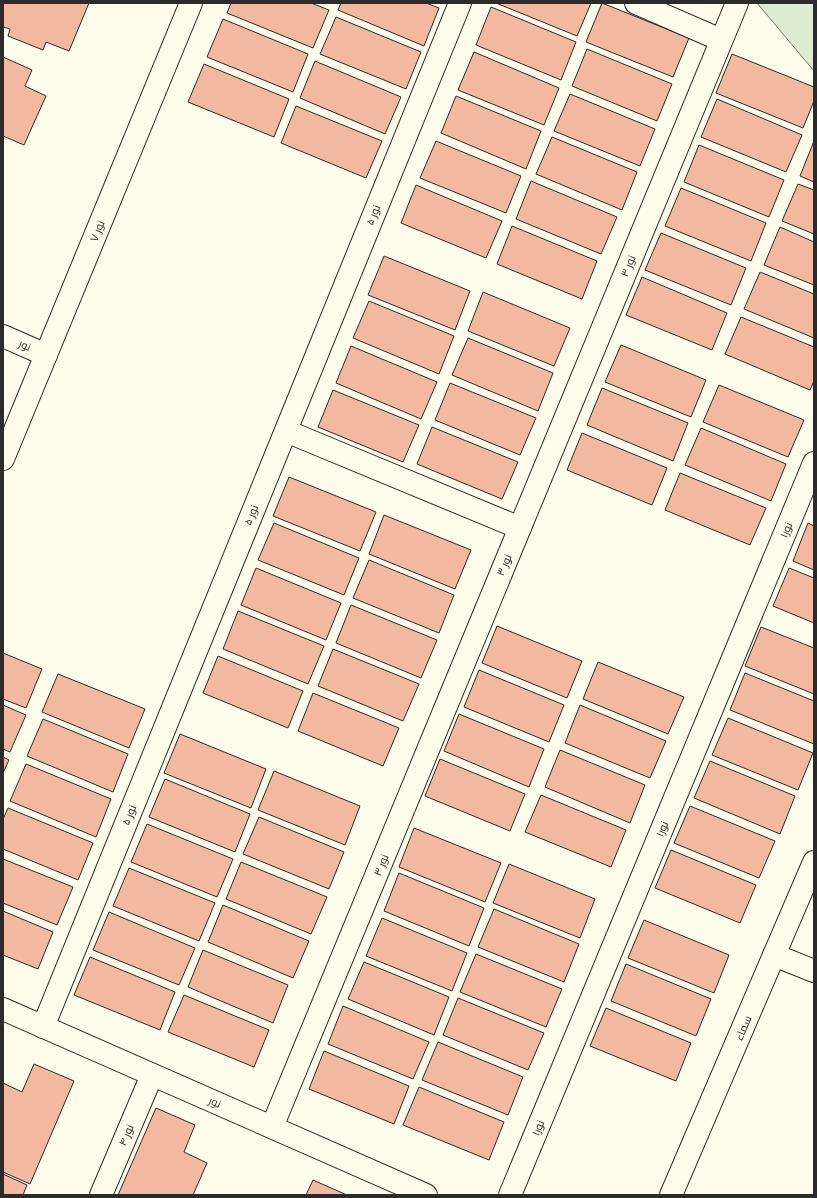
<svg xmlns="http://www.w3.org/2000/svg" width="817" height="1198" font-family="'Archivo Narrow',Cairo,sans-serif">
  <rect width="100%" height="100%" fill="#fdfbea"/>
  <path fill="#deebd1" stroke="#74746e" d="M757,3H814V71Z"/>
  <g fill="#f2b8a0" stroke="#2b2b2b">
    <path d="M3,3H89L69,51L46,42L43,50L8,36L10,29L3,27Z"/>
    <path d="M231,3H311L329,10L313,48L227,13Z"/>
    <path d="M341,3H426L439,8L424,46L338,10Z"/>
    <path d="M496,3H591L577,36Z"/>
    <path d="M602,3L689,38L673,77L586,42Z"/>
    <path d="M491,7L576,42L561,80L476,45Z"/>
    <path d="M336,17L421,52L406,89L320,54Z"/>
    <path d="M223,19L308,54L293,92L207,57Z"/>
    <path d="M587,49L672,84L657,121L572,86Z"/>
    <path d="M474,52L559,88L544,125L458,90Z"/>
    <path d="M732,54L814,87V101L803,128L716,93Z"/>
    <path d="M3,57L32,70L25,86L46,96L24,145L3,136Z"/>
    <path d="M315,61L401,97L385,134L300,98Z"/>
    <path d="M204,64L289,99L274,137L188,102Z"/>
    <path d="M570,94L655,129L640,166L554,131Z"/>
    <path d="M456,96L541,131L526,169L441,133Z"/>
    <path d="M717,99L802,135L786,172L701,137Z"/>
    <path d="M296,106L382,141L366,178L281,143Z"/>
    <path d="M552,137L637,172L622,210L536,174Z"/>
    <path d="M436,141L521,176L506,213L420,178Z"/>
    <path d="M814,141V182L800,176Z"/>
    <path d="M699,145L784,180L769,217L684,182Z"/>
    <path d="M531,181L617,217L601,254L516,219Z"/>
    <path d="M798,184L814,190V234L782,221Z"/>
    <path d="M416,185L502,221L486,258L401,223Z"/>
    <path d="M681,188L766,223L751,261L665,226Z"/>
    <path d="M512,226L597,261L582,299L497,264Z"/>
    <path d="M780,227L814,242V285L764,265Z"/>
    <path d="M661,233L746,268L731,305L645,270Z"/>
    <path d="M384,256L470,291L455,330L368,295Z"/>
    <path d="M760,272L814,294V338L744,309Z"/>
    <path d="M642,277L727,313L712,350L626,315Z"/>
    <path d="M483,292L570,328L554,366L468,331Z"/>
    <path d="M369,301L454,336L439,374L353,338Z"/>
    <path d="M741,317L814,347V381L810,390L725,354Z"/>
    <path d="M468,338L553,373L538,411L452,375Z"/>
    <path d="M621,345L706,380L691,417L605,382Z"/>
    <path d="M351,346L437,382L421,419L336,383Z"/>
    <path d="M450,383L536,418L520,455L435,420Z"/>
    <path d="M719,385L804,420L788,457L703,422Z"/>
    <path d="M602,388L688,423L673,461L587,425Z"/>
    <path d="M333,390L419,425L403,462L318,427Z"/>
    <path d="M432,427L518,462L502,499L417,464Z"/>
    <path d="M701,428L786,464L771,501L685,465Z"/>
    <path d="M582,433L667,468L652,505L567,470Z"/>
    <path d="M680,473L766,508L750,545L665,510Z"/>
    <path d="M289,477L376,512L360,551L273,516Z"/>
    <path d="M384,515L471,550L455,589L369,554Z"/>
    <path d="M274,523L359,558L344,595L258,560Z"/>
    <path d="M808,523L814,526V570L793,561Z"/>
    <path d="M369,560L454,595L439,633L353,598Z"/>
    <path d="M256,568L341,603L326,640L241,605Z"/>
    <path d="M789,568L814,578V623L773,606Z"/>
    <path d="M351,605L437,640L421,678L336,643Z"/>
    <path d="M238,611L324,646L308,684L223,649Z"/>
    <path d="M497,626L582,661L567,698L482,663Z"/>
    <path d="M761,627L814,648V694L745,666Z"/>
    <path d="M333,649L419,684L403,721L318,686Z"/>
    <path d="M3,653L42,669L26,708L3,699Z"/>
    <path d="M218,656L303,691L288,728L203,693Z"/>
    <path d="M598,662L684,697L668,734L583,699Z"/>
    <path d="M479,670L564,705L549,742L464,707Z"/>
    <path d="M745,673L814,701V744L730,710Z"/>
    <path d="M58,674L145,709L129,748L42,712Z"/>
    <path d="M313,693L399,728L383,766L298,731Z"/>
    <path d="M3,705L26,715L10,752L3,749Z"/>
    <path d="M580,705L666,741L650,778L565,743Z"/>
    <path d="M459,714L544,749L529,787L444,751Z"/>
    <path d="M728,718L813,753L798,790L712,755Z"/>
    <path d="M43,719L128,754L113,792L27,756Z"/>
    <path d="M180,734L266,769L251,808L164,773Z"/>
    <path d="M560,750L645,785L630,823L545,787Z"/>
    <path d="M3,757L9,760L3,773Z"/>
    <path d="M440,759L525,794L510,831L425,796Z"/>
    <path d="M710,761L795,796L780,834L694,798Z"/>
    <path d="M26,764L111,799L96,837L10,801Z"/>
    <path d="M274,771L360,806L345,845L258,810Z"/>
    <path d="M165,779L250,814L235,852L149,817Z"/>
    <path d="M541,795L626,830L611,867L525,832Z"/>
    <path d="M690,806L775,841L759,878L674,843Z"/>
    <path d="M8,808L93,843L78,880L3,849V819Z"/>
    <path d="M259,817L344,852L329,889L243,854Z"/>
    <path d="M147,824L233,859L217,897L131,862Z"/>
    <path d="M414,828L501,863L485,902L399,867Z"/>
    <path d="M671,850L756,885L740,923L655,888Z"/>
    <path d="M3,859L73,887L57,925L3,903Z"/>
    <path d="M241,862L327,897L311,934L226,899Z"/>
    <path d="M509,864L595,899L580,938L493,903Z"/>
    <path d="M129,868L215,903L199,941L113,906Z"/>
    <path d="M399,873L484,908L469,946L384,911Z"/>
    <path d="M223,905L309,941L293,978L208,942Z"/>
    <path d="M494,909L579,944L564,982L478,947Z"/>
    <path d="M3,911L53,932L38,969L3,955Z"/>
    <path d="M109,912L195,948L179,985L93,950Z"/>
    <path d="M382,918L467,953L452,991L366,956Z"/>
    <path d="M644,920L729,955L714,993L628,958Z"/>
    <path d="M203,950L288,985L273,1023L188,987Z"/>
    <path d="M476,954L562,989L546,1027L460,992Z"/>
    <path d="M90,957L175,992L160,1030L74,995Z"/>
    <path d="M364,962L449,997L434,1035L348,999Z"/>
    <path d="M626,964L711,999L696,1036L611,1001Z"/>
    <path d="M184,995L269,1030L254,1067L168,1032Z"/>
    <path d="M458,998L544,1033L528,1070L443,1035Z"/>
    <path d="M343,1006L429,1042L413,1079L328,1044Z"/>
    <path d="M606,1008L691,1043L676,1081L590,1046Z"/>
    <path d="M438,1042L523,1077L508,1115L422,1080Z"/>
    <path d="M324,1051L409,1086L394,1124L309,1089Z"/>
    <path d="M34,1064L74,1081L30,1184L3,1172V1083L22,1092Z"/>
    <path d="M419,1087L504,1122L489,1160L403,1125Z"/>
    <path d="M156,1108L195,1125L184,1152L207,1163L193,1195H118Z"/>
    <path d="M3,1174L27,1185L23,1195H3Z"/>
    <path d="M313,1180L347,1195H306Z"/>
  </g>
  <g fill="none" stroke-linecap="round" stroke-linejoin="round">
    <defs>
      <g id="minor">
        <path d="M636,3L721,40"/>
        <path d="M286,431L520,528"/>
        <path d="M774,955L814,971"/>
        <path d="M43,1027L460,3"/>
        <path d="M272,1127L737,3"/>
        <path d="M101,1195L152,1075"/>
        <path d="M510,1195L814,463"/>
      </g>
      <g id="tertiary">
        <path d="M3,336L46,355"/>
        <path d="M3,459L191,3"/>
        <path d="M3,1009L426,1195"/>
        <path d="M671,1195L814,862"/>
      </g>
    </defs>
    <use href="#minor" stroke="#2b2b2b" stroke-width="24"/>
    <use href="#tertiary" stroke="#2b2b2b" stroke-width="24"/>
    <use href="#minor" stroke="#fdfbea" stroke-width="22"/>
    <use href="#tertiary" stroke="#fdfbea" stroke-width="22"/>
  </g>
  <g text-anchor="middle" stroke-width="3" stroke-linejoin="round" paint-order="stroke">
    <g font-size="11" fill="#2b2b2b" stroke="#fdfbea">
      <text transform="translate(373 215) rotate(-68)" y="4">نور ۵</text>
      <text transform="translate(97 231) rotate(-68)" y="4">نور ۷</text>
      <text transform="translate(628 266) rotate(-68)" y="4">نور ۳</text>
      <text transform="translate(25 345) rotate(23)" y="4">نور</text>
      <text transform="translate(251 515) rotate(-68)" y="4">نور ۵</text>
      <text transform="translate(786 530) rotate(-67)" y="4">نور۱</text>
      <text transform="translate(504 565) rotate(-67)" y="4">نور ۳</text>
      <text transform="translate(129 815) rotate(-68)" y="4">نور ۵</text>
      <text transform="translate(662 829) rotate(-67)" y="4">نور۱</text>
      <text transform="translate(381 865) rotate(-68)" y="4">نور ۳</text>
      <text transform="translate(743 1028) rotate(-67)" y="4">سماء</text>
      <text transform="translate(215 1102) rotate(24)" y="4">نور</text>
      <text transform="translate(538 1128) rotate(-67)" y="4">نور۱</text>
      <text transform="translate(126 1135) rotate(-67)" y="4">نور ۴</text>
    </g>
  </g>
  <rect width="817" height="1198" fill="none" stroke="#2b2b2b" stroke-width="8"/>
</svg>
